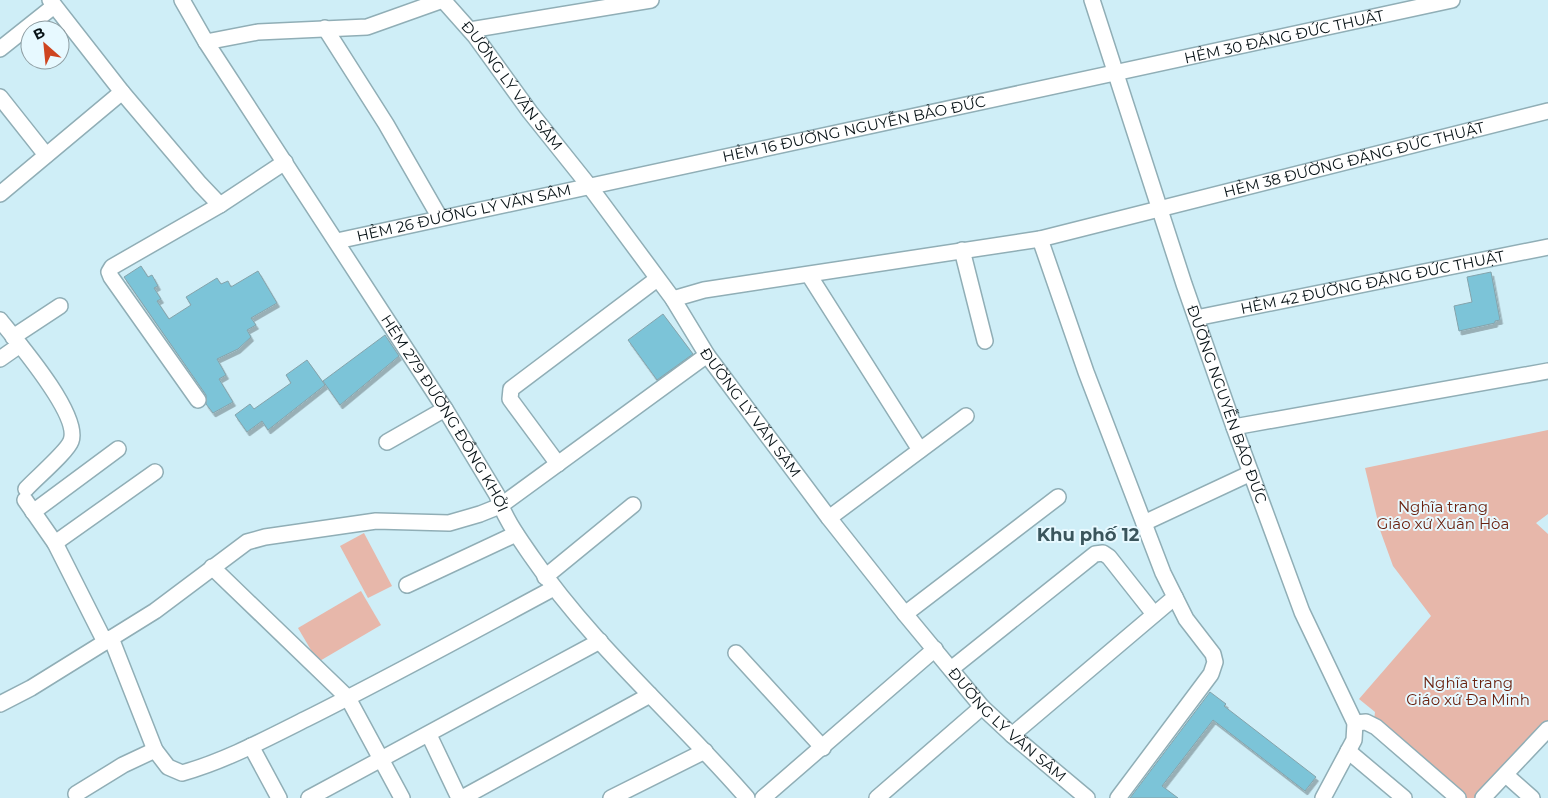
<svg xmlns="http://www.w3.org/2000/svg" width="1548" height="798" font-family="Montserrat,sans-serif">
  <defs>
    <filter id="shadow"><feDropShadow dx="2.5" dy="4" stdDeviation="0" flood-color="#0004"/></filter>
  </defs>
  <rect width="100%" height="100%" fill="#cfeef7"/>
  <g fill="#e7b7aa">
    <path d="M1548,430V514L1536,523L1548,534V720L1477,798H1463L1374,721L1375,712L1359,699L1431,616L1393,566L1380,530L1365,468Z"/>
    <path d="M364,533L392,586L368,598L340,546Z"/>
    <path d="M361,591L381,625L318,662L298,628Z"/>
  </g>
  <g fill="#7cc4d8" stroke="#85a3ab" filter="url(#shadow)">
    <path d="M141,266L148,277L152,275L158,286L154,288L161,299L157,301L169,319L191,305L186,297L217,278L221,284L228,281L231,287L258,271L277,303L251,318L256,325L247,330L251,337L238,349L217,359L226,375L219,379L233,402L213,413L206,404V395L124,277Z"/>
    <path d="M1491,272L1500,320L1495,321V323L1459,331L1454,306L1472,302L1467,277Z"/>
    <path d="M663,314L693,354L657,380L628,340Z"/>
    <path d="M385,335L399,356L340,405L323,381Z"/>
    <path d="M307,360L325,385L268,430L262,421L247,432L235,415L250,404L254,409L291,383L286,375Z"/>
    <path d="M1210,692L1226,704L1224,706L1316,777L1305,791L1213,720L1162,786L1178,798H1130Z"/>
  </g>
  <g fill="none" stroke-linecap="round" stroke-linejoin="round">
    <defs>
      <g id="minor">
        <path id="s1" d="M182,0L206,42L445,409L497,495C504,518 519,538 532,557C593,646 677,717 747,798"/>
        <path id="s2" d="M443,0L475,36L530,112L590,187L673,299L707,355L829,518L905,614L982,707L1012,735L1087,798"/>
        <path id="s3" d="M1092,0L1184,284L1234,427L1302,612L1355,723L1354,740L1323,798"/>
        <path d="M325,28L386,124L440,218"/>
        <path d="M470,30L651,0"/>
        <path d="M206,42L258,32L367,27L443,0"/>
        <path d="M0,49L54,6"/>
        <path d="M122,92L200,184L220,205"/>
        <path d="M0,97L46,155"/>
        <path d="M0,194L122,92L50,0"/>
        <path id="s4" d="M337,241C708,158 1081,83 1452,0"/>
        <path d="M962,250L985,341"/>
        <path d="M809,275L920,450"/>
        <path id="s5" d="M673,299L704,290L1040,239L1548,111"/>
        <path id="s6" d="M1196,318L1548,247"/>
        <path d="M0,320C16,340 81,415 71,441C67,452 35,479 26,489"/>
        <path d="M13,337L60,306"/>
        <path d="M0,359L20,345"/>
        <path d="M198,400L111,277L109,272L112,267L220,205L285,162"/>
        <path d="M1234,427L1548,371"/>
        <path d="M387,442L445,409"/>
        <path d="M558,464L510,399L511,389L657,279"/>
        <path d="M25,500L55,543L105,642"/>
        <path d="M33,512L118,449"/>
        <path d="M829,518L966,416"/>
        <path d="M1144,523L1251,473"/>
        <path d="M55,543L155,472"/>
        <path d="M212,567L348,698L402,798"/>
        <path d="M545,577L633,505"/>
        <path d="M407,585L516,534"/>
        <path d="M905,614L1058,497"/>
        <path d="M111,638L155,750L168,767L182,773C225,761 266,739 306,719C390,677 472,632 554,588"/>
        <path d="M736,653L823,748"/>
        <path d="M951,669L1095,554L1103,553L1109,557L1154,614"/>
        <path d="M0,704L31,688L155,611L247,542L265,537L376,521L449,523L480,514L500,506L707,355"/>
        <path d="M1355,723L1366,722L1376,727L1458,798"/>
        <path d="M429,735L459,798"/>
        <path d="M1012,735L1175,597L1163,573L1086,372L1040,239"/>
        <path d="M251,746L279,798"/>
        <path d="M1348,751L1404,798"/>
        <path d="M1506,775L1532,798"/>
        <path d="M76,794L123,765L155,750"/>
        <path d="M309,798L600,641"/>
        <path d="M462,798L650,695"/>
        <path d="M611,798L705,751"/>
        <path d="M763,798L935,649"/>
        <path d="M877,798L982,707"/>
        <path d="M1118,798L1211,674L1215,662L1213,654L1186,619L1175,597"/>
        <path d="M1483,798L1548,729"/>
      </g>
    </defs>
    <use href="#minor" stroke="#90aeb6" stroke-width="18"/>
    <use href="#minor" stroke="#fff" stroke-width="15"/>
  </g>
  <g text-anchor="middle" stroke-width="4" stroke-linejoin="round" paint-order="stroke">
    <g font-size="15" fill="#081317" stroke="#e7f9ff">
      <text dy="5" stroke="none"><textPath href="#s4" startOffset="969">HẺM 30 ĐẶNG ĐỨC THUẬT</textPath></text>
      <text dy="5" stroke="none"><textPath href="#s2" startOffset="110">ĐƯỜNG LÝ VĂN SÂM</textPath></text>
      <text dy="5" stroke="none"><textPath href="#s4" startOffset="529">HẺM 16 ĐƯỜNG NGUYỄN BẢO ĐỨC</textPath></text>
      <text dy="5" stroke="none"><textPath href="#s5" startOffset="696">HẺM 38 ĐƯỜNG ĐẶNG ĐỨC THUẬT</textPath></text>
      <text dy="5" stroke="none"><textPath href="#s4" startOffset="130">HẺM 26 ĐƯỜNG LÝ VĂN SÂM</textPath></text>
      <text dy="5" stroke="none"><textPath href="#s6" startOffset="180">HẺM 42 ĐƯỜNG ĐẶNG ĐỨC THUẬT</textPath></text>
      <text dy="5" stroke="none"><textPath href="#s3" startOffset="426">ĐƯỜNG NGUYỄN BẢO ĐỨC</textPath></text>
      <text dy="5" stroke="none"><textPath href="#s2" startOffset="515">ĐƯỜNG LÝ VĂN SÂM</textPath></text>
      <text dy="5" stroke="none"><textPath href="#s1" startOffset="490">HẺM 279 ĐƯỜNG ĐỒNG KHỞI</textPath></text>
      <text dy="5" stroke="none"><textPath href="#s2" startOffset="920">ĐƯỜNG LÝ VĂN SÂM</textPath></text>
    </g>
    <g font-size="15" fill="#6a2210" stroke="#e7f9ff">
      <text x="1443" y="512">Nghĩa trang<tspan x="1443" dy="17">Giáo xứ Xuân Hòa</tspan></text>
      <text x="1468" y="688">Nghĩa trang<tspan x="1468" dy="17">Giáo xứ Đa Minh</tspan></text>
    </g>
    <g font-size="18" font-weight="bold" fill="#3a555c" stroke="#e7f9ff">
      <text x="1088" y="541">Khu phố 12</text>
    </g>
  </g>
  <g transform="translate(45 45) rotate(333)"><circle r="24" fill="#e7f9ff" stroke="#8e9da2"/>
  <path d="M0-4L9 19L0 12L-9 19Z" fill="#ce4520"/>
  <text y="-8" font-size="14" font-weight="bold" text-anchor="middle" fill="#081317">B</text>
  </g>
</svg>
